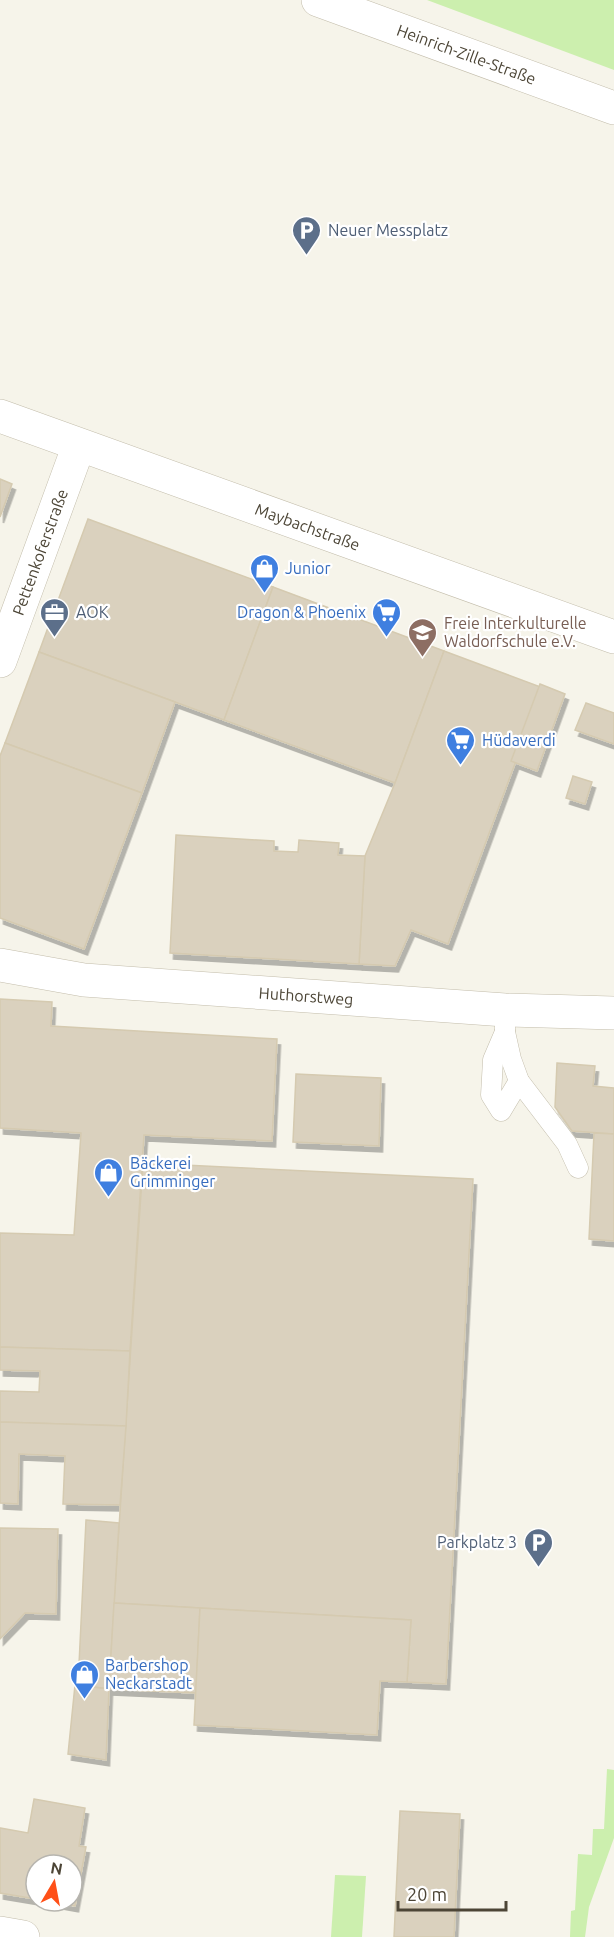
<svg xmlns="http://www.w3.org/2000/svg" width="614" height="1937" font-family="Ubuntu,sans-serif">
  <defs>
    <filter id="shadow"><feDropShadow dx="3.5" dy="6" stdDeviation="0" flood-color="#0004"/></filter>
  </defs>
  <rect width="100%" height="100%" fill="#f6f4ea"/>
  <g fill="#ccefae">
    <path d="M427,0H614V70Z"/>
    <path d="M607,1769L614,1770V1838L589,1907L585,1937H570L571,1911L575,1910L578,1854L592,1855L593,1829H604Z"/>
    <path d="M335,1875L366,1876L362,1937H331Z"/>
  </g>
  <g fill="#dad1be" stroke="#d5cab0" stroke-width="1.5" filter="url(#shadow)">
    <path d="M0,479L12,484L0,517Z"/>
    <path d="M88,519L273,587L224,720L39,652Z"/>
    <path d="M273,587L444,651L395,783L224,720Z"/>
    <path d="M444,651L543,688L448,944L411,930L395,966L359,964L365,856L395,783Z"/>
    <path d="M39,652L175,702L142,793L5,743Z"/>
    <path d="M540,684L565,694L537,771L511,761Z"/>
    <path d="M586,703L614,713V744L575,730Z"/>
    <path d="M5,743L142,793L84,949L0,918V756Z"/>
    <path d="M573,776L592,782L585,804L566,798Z"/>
    <path d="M176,835L274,841V851L298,852L299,840L339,843L338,855L365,856L359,964L170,953Z"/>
    <path d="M0,999L52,1002L51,1026L277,1039L272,1141L144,1135L130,1351L0,1347V1233L74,1235L81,1133L0,1128Z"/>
    <path d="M557,1063L595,1066L593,1086L614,1088V1134L572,1131L555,1107Z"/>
    <path d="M296,1074L381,1078L379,1146L293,1142Z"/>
    <path d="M594,1133L614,1134V1241L589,1239Z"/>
    <path d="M143,1163L473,1179L446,1684L407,1682L411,1620L114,1603Z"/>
    <path d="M0,1347L130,1351L126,1426L0,1422V1391L39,1392L40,1371L0,1370Z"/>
    <path d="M0,1422L126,1426L120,1505L63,1504L65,1456L19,1454L18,1504L0,1503Z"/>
    <path d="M86,1520L119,1523L109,1689L78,1685Z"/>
    <path d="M0,1528L58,1529L56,1614L25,1613L0,1639Z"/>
    <path d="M114,1603L200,1608L196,1693L109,1689Z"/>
    <path d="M200,1608L411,1620L407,1682L380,1681L377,1735L194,1725Z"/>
    <path d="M75,1685L109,1689L106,1760L68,1754Z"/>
    <path d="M34,1799L85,1808L79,1846L86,1847L75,1906L48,1901H72V1865H36V1899L0,1893V1828L28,1833Z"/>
    <path d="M400,1811L460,1814L454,1937H394Z"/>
  </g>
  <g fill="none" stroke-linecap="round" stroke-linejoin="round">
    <defs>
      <g id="service">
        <path d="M505,1010V1032L511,1059L519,1081L567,1144L578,1168"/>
        <path d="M505,1032L493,1060L491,1095L501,1111L519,1081"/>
      </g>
      <g id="minor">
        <path id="s1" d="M318,0L614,108"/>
        <path id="s2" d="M0,416L614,637"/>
        <path id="s3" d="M0,661L79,445"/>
        <path id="s4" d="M0,965L84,980L505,1010L614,1013"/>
        <path d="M0,1933L23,1937"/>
      </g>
    </defs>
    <use href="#service" stroke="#c3bdab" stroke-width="21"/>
    <use href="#minor" stroke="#c3bdab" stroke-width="34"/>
    <use href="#service" stroke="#fff" stroke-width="20"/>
    <use href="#minor" stroke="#fff" stroke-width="33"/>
  </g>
  <defs>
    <symbol id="parking-pin" viewBox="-11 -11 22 30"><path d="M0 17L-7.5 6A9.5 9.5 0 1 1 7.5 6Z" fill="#5c6f8a" stroke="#fff"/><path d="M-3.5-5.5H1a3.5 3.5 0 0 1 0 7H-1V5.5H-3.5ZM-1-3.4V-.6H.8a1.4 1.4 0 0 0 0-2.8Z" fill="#fff"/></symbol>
    <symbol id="shop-pin" viewBox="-11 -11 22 30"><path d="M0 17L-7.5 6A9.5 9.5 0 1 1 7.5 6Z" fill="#3f7fe0" stroke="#fff"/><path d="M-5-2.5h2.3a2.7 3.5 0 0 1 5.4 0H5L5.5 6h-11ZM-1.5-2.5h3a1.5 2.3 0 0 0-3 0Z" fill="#fff"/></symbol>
    <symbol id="office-pin" viewBox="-11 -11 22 30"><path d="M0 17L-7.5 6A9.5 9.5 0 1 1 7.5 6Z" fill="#5c6f8a" stroke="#fff"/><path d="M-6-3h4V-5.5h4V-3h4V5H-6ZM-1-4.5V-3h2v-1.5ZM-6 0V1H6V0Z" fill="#fff"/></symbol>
    <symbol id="supermarket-pin" viewBox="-11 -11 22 30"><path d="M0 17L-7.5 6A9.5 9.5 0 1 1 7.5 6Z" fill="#3f7fe0" stroke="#fff"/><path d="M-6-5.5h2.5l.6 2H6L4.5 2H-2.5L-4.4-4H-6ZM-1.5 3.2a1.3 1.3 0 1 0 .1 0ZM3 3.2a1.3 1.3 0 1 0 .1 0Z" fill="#fff"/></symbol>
    <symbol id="school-pin" viewBox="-11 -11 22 30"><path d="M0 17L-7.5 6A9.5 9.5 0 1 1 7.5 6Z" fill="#8d6e63" stroke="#fff"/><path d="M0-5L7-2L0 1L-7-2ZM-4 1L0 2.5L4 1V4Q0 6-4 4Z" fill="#fff"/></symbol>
  </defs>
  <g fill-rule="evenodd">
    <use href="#parking-pin" x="290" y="214" width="33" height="45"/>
    <use href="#shop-pin" x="248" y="552" width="33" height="45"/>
    <use href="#office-pin" x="38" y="596" width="33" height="45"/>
    <use href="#supermarket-pin" x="370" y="596" width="33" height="45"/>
    <use href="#school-pin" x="406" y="616" width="33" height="45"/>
    <use href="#supermarket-pin" x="444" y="724" width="33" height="45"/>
    <use href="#shop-pin" x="92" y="1156" width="33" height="45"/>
    <use href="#parking-pin" x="522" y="1526" width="33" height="45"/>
    <use href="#shop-pin" x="68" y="1658" width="33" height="45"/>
  </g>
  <g text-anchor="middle" stroke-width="4.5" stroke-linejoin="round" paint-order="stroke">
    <g font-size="16" fill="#4c4536" stroke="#fff">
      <text dy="6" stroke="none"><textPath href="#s1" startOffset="158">Heinrich-Zille-Straße</textPath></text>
      <text dy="6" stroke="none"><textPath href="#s2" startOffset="327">Maybachstraße</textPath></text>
      <text dy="6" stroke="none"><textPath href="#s3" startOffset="116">Pettenkoferstraße</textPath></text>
      <text dy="6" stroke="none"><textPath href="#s4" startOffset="308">Huthorstweg</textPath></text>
    </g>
    <g font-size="16" fill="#4e5e75" stroke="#fff" text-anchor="start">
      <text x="328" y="236">Neuer Messplatz</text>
      <text x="76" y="618">AOK</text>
      <text x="517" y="1548" text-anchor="end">Parkplatz 3</text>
    </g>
    <g font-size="16" fill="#366cbe" stroke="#fff" text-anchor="start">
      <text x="285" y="574">Junior</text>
      <text x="366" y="618" text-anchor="end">Dragon &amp; Phoenix</text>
      <text x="482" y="746">Hüdaverdi</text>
      <text x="130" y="1169">Bäckerei<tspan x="130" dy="18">Grimminger</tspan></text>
      <text x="105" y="1671">Barbershop<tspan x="105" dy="18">Neckarstadt</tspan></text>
    </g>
    <g font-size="16" fill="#785e54" stroke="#fff" text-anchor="start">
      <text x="444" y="629">Freie Interkulturelle<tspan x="444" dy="18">Waldorfschule e.V.</tspan></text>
    </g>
  </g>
  <g transform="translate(54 1883) rotate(10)"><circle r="28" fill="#ffffff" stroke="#b7b5af" stroke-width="1.5"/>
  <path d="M0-4.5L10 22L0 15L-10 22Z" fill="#ff5018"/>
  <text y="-9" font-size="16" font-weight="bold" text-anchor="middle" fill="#4c4536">N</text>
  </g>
  <path d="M398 1901v9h108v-9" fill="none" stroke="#4c4536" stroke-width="3"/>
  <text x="407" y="1901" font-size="18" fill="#4c4536" stroke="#ffffff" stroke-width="4.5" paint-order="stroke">20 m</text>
</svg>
